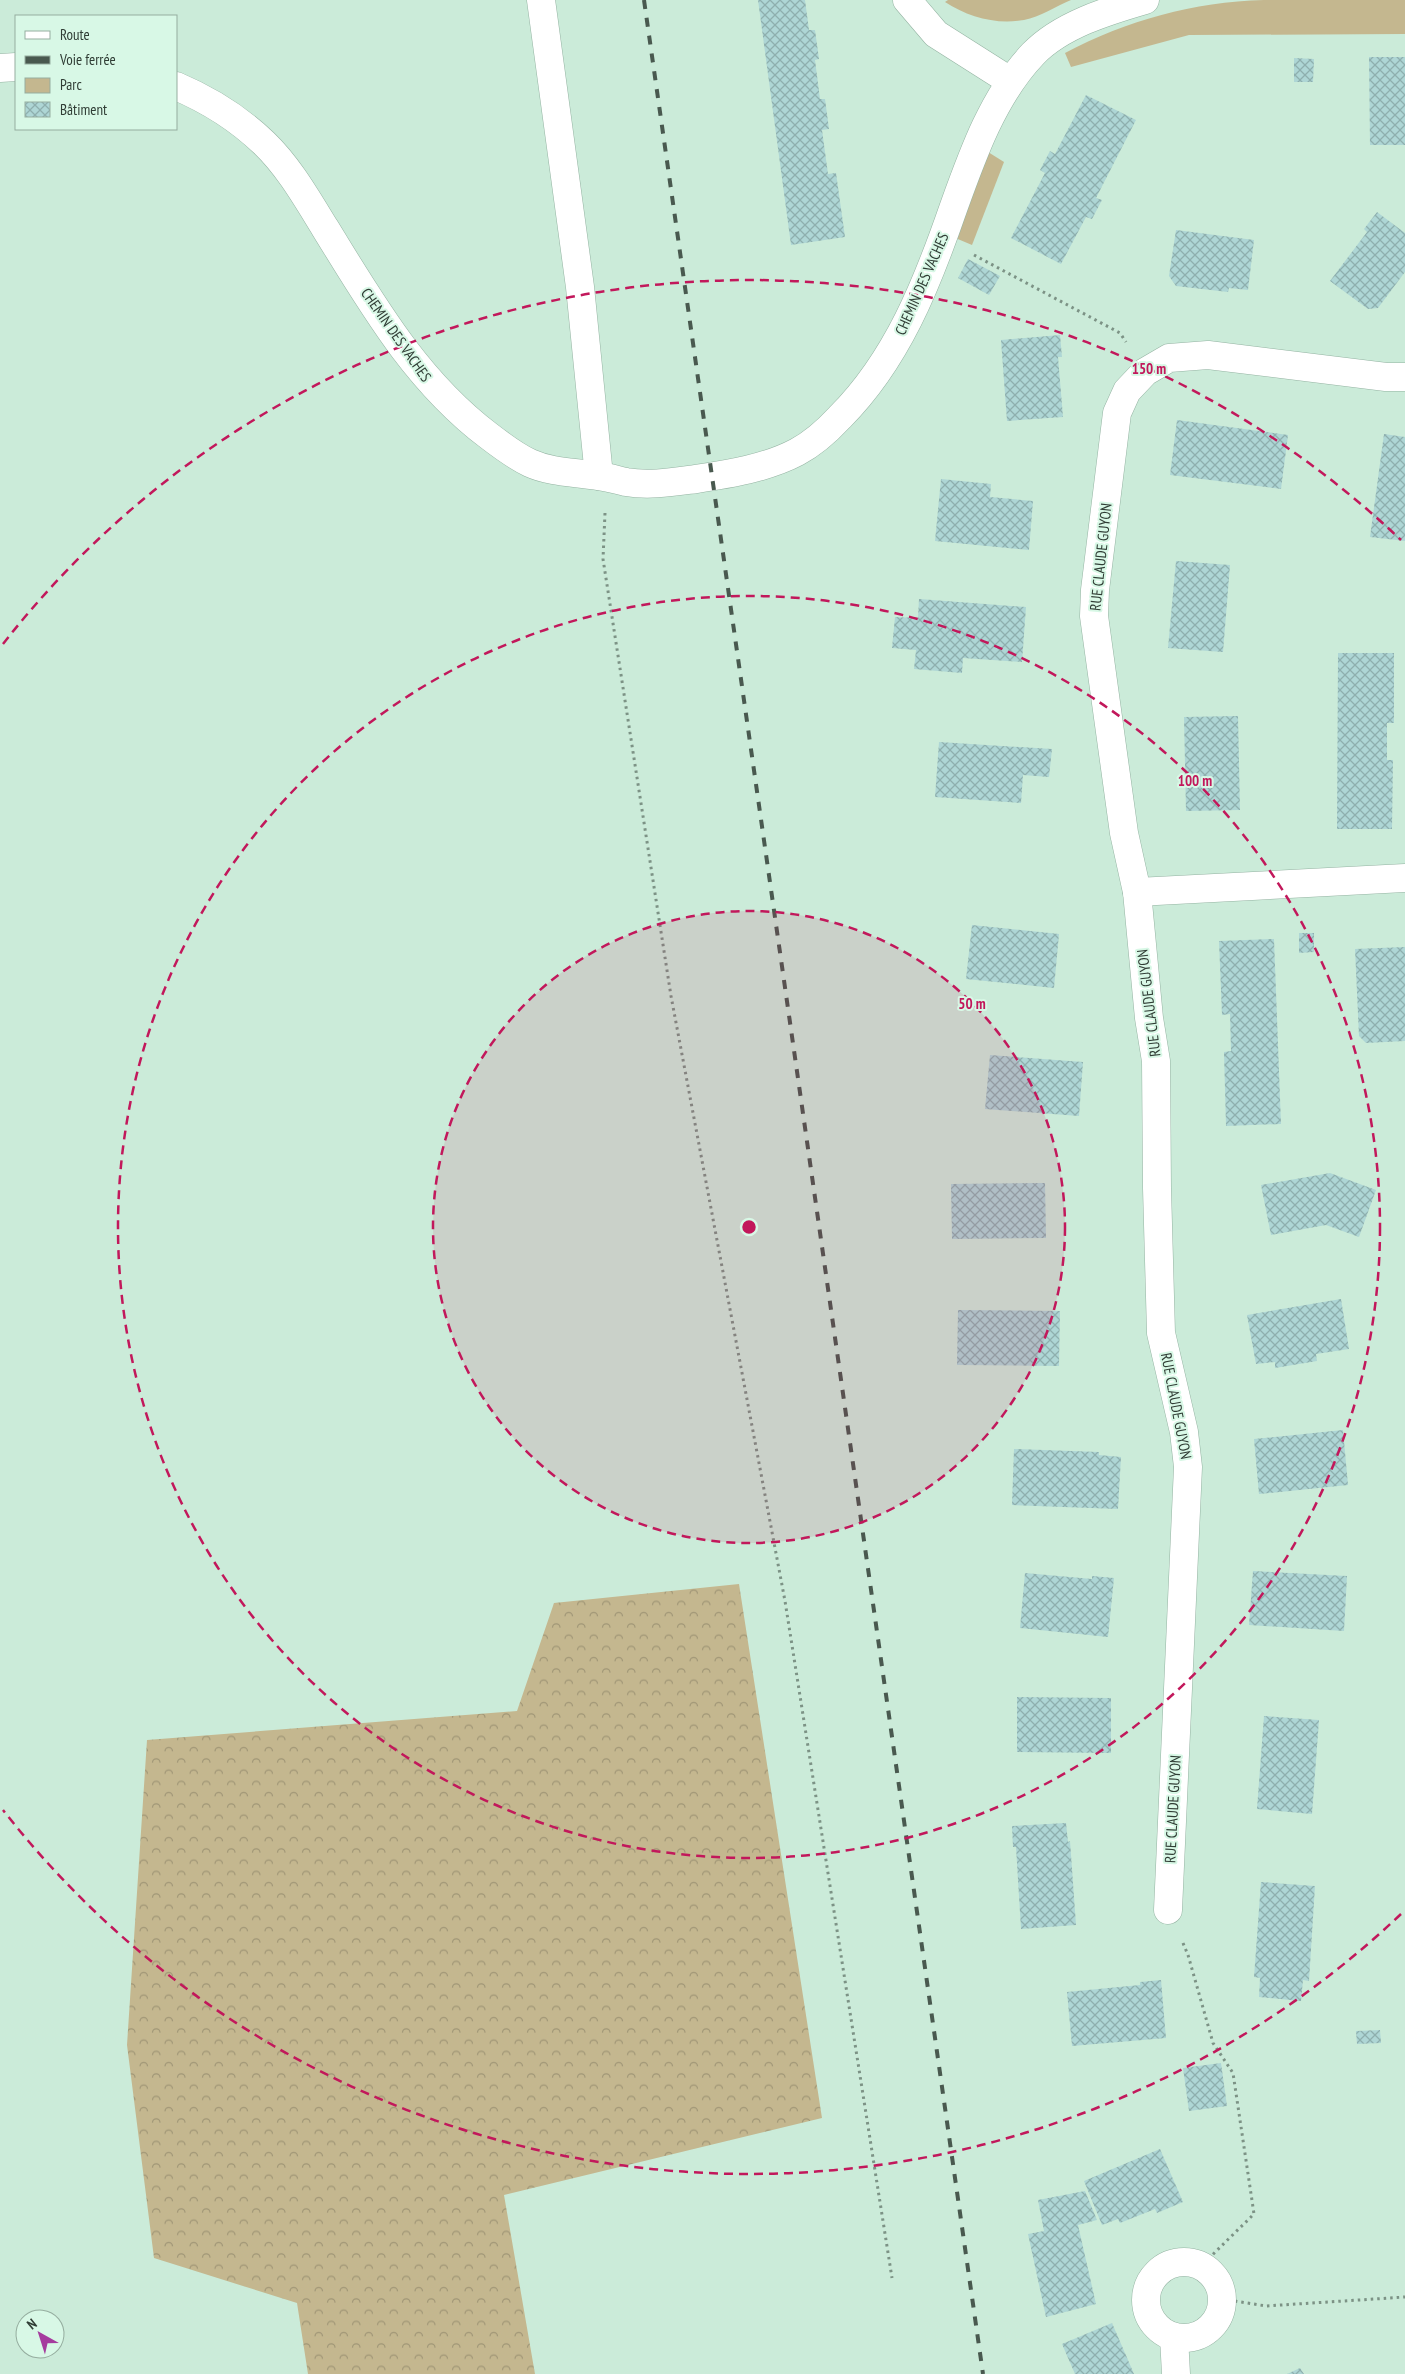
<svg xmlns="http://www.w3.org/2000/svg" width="1405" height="2374" font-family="'PT Sans Narrow',sans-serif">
  <defs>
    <pattern id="forest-crowns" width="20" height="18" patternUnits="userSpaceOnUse" patternTransform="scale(1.25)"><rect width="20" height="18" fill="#c4b78f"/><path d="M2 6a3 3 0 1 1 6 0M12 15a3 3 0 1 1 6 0" fill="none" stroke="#a09676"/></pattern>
    <pattern id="building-cross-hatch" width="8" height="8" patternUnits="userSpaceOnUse" patternTransform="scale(1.25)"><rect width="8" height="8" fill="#aed6d5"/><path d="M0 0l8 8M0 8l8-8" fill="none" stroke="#8eafae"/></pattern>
  </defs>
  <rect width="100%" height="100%" fill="#cbebd9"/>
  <g fill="#c4b78f">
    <path d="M948,0H1071C1056,6 1040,17 1024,20C996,25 968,17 945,2Z"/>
    <path d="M1264,0H1405V34L1189,35L1071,67L1065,53C1128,20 1193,2 1264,0Z"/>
    <path d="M988,152L1004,162L972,245L953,237Z"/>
  </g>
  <path fill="url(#forest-crowns)" d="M739,1584L822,2118L504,2195L535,2374H308L297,2303L154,2258L127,2045L147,1740L517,1711L554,1603Z"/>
  <g fill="url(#building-cross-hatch)">
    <path d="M758,0H805L809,30H815L819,59L815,60L820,99H825L829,129L822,130L828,174L836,173L845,237L791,245Z"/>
    <path d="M1369,57H1405V145H1370Z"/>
    <path d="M1294,58L1314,59L1313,82H1294Z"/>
    <path d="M1086,95L1136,120L1096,198L1102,200L1092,219L1086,217L1061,264L1011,238L1045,173L1040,170L1050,151L1055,154Z"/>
    <path d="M1377,212L1405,233V272L1378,308L1368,309L1330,281L1367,232L1364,229Z"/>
    <path d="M1176,230L1254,240L1248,290L1229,288L1228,292L1176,286L1169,276Z"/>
    <path d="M968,259L1000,276L989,295L958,278Z"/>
    <path d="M1060,335L1062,357H1058L1063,417L1007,421L1001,340Z"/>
    <path d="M1177,420L1288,435L1281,489L1170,475Z"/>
    <path d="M1384,434L1405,437V541L1370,537Z"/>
    <path d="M941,479L991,484L990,497L1033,501L1029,550L935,541Z"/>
    <path d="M1176,561L1230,565L1223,652L1168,648Z"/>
    <path d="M919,599L1026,607L1022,662L963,658L962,673L914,669L916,650L892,648L895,617L918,618Z"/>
    <path d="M1338,653H1394V723H1387V760H1393L1392,829H1337Z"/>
    <path d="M1238,716L1240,810L1186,811L1184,717Z"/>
    <path d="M939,742L1052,749L1049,777L1023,775L1021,803L935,797Z"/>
    <path d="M972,925L1059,934L1054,988L966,979Z"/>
    <path d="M1299,933H1314V952L1299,953Z"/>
    <path d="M1274,939L1281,1124L1226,1126L1224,1052L1231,1051L1230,1014L1222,1015L1219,941Z"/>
    <path d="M1405,947V1041L1366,1043L1359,1036L1355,949Z"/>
    <path d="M990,1055L1083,1062L1079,1116L985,1109Z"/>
    <path d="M1330,1173L1376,1190L1359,1237L1326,1225L1271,1235L1261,1185Z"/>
    <path d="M1045,1183L1046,1238L952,1239L951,1184Z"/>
    <path d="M1341,1299L1349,1349L1316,1354L1317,1361L1275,1368V1362L1256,1364L1247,1315Z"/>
    <path d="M958,1310L1060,1311L1059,1366L957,1365Z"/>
    <path d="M1343,1430L1348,1485L1259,1494L1254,1439Z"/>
    <path d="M1014,1449L1099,1452V1455L1121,1457L1118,1509L1012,1505Z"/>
    <path d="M1253,1571L1347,1576L1344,1631L1249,1625Z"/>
    <path d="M1025,1573L1092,1579V1576L1114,1578L1108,1637L1020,1628Z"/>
    <path d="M1017,1697L1111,1698V1753L1017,1752Z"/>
    <path d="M1264,1716L1319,1720L1312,1814L1257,1809Z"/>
    <path d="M1066,1823L1068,1842L1070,1841L1076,1925L1021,1929L1016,1847H1013L1012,1826Z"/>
    <path d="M1261,1882L1315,1886L1309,1981L1303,1980L1301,2001L1259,1997L1260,1978L1254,1977Z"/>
    <path d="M1161,1980L1166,2038L1072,2046L1067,1992L1140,1985V1982Z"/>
    <path d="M1380,2030L1381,2043L1357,2044L1356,2031Z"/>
    <path d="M1221,2063L1227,2106L1189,2111L1183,2068Z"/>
    <path d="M1160,2149L1183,2202L1157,2213L1155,2209L1120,2223L1118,2219L1102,2225L1084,2181Z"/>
    <path d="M1085,2191L1097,2220L1078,2225L1096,2304L1046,2317L1028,2234L1044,2231L1038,2200Z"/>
    <path d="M1112,2323L1134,2374H1075L1062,2344Z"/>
    <path d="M1300,2368L1304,2374H1287Z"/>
  </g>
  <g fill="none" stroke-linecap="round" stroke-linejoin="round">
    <defs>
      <g id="minor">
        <path d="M541,0L580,287L599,476"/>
        <path d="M907,0L936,34L1010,81"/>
        <path d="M0,68L16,67"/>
        <path d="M176,86C209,100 238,118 264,143C289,167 307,199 325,228C372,304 416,381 489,436C502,446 515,456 530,463C552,473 575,472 598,476C608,477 617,480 626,482C649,486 673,482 696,479C729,474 767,468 797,452C814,443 827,431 840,417C897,360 927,284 953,209C972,156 993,96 1033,54C1061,25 1107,11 1145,0"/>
        <path d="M1137,892L1405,878"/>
        <path d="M1168,1910L1188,1467L1184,1432L1161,1333L1157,1188L1156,1061L1149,1018L1137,892L1124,833L1094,616L1095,590L1117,413L1127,391L1145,372L1169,358L1208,355L1386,377H1405"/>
        <circle cx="1184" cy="2300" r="38"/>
        <path d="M1174,2337L1176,2374"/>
      </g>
    </defs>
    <use href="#minor" stroke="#94b3a2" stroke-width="29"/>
    <g stroke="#7c9285" stroke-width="3" stroke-dasharray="2.5 4" stroke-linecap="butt">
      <path d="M974,255L1120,333L1126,342"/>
      <path d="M605,513L603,559L671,996L785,1601L892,2278"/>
      <path d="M1183,1943L1188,1955L1213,2043L1233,2073L1254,2214L1201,2266"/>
      <path d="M1222,2299L1266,2306L1405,2297"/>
    </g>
    <use href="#minor" stroke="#fff" stroke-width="28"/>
    <path stroke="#49594f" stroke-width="4" stroke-dasharray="9 9" stroke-linecap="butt" d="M644,0L983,2374"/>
  </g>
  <circle cx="749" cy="1227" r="316" fill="#c2185b" fill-opacity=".12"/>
  <g fill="none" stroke="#c2185b" stroke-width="2.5" stroke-dasharray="9 6">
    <circle cx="749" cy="1227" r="316"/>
    <circle cx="749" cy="1227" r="631"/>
    <path d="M1401 1914A947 947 0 0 1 3 1810M3 644A947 947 0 0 1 1401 540"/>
  </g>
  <g text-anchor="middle" stroke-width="4" stroke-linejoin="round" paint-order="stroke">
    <g font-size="15" fill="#303d35" stroke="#d8f8e6">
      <text transform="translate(922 284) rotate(-66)" y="5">CHEMIN DES VACHES</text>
      <text transform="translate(396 335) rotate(55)" y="5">CHEMIN DES VACHES</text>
      <text transform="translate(1101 557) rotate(-84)" y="5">RUE CLAUDE GUYON</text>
      <text transform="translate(1149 1003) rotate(-97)" y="5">RUE CLAUDE GUYON</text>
      <text transform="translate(1176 1406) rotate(79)" y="5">RUE CLAUDE GUYON</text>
      <text transform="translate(1173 1809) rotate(-87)" y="5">RUE CLAUDE GUYON</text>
    </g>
  </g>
  <circle cx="749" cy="1227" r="8" fill="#c2185b" stroke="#d8f8e6" stroke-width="2.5"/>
  <g font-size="15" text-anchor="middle" font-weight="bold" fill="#c2185b" stroke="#d8f8e6" stroke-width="4" stroke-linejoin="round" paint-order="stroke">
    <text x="1149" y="374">150 m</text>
    <text x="1195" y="786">100 m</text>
    <text x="972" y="1009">50 m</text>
  </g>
  <rect x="15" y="15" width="162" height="115" fill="#d8f8e6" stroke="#95ad9f"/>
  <rect x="25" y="31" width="25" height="8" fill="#ffffff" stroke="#95ad9f"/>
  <text x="60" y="40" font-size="15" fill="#303d35">Route</text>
  <rect x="25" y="56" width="25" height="8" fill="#49594f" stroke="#95ad9f"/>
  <text x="60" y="65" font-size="15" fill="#303d35">Voie ferrée</text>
  <rect x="25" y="78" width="25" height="15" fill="#c4b78f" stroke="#95ad9f"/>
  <text x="60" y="90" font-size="15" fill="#303d35">Parc</text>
  <rect x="25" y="102" width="25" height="15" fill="url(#building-cross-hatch)" stroke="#95ad9f"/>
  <text x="60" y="115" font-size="15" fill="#303d35">Bâtiment</text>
  <g transform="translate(40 2334) rotate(321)"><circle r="24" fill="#d8f8e6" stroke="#95ad9f"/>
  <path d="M0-4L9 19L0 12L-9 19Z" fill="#a53c9e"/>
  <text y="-8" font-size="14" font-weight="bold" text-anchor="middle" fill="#303d35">N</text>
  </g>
</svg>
